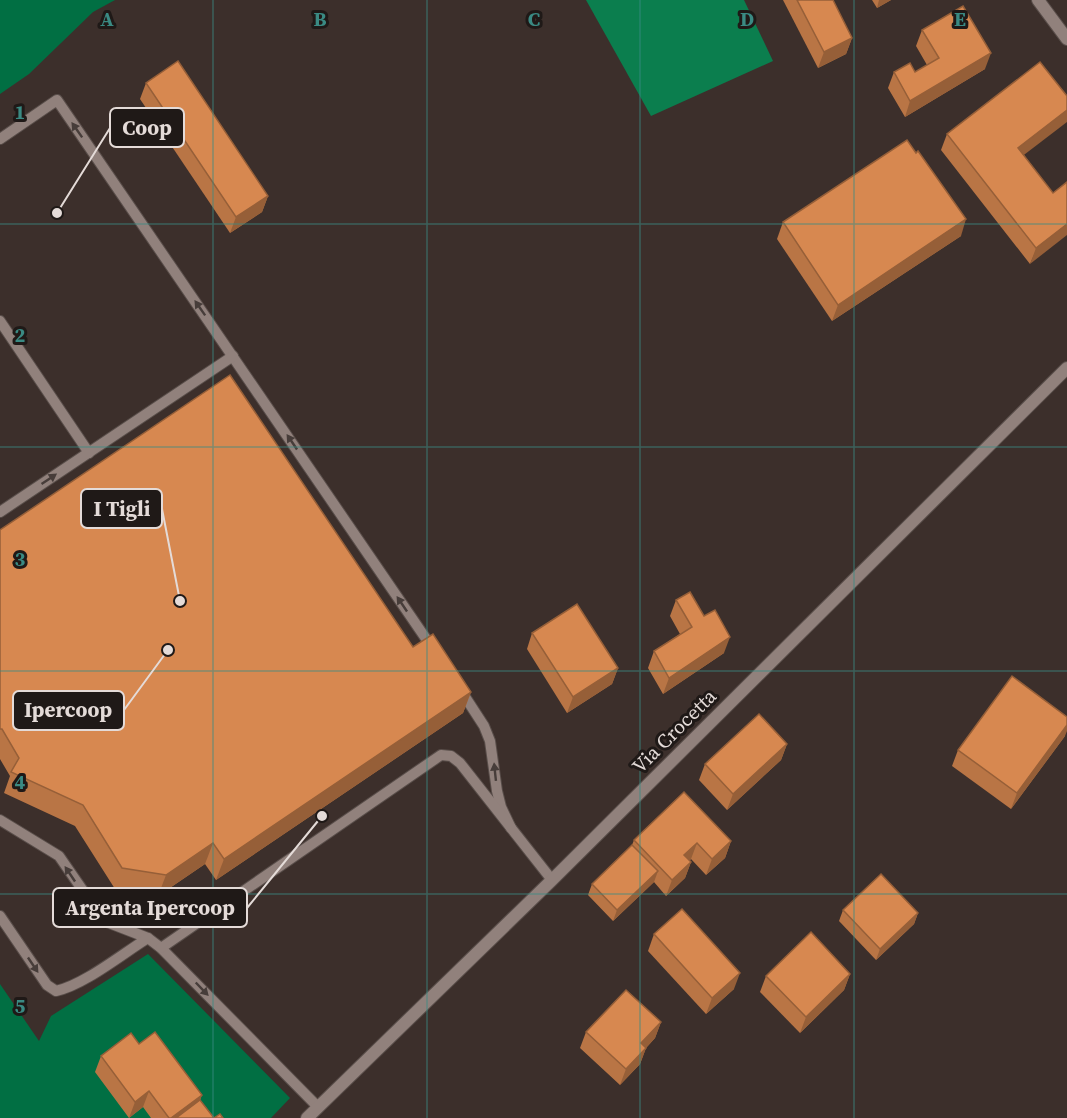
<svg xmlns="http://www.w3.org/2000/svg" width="1067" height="1118" font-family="'Source Serif 4',serif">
  <rect width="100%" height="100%" fill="#3c2f2b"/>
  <g fill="#016f43">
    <path d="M0,0H115L93,12L29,74L0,94Z"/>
    <path d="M148,954L290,1098L271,1118H0V984L39,1041L51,1016Z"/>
  </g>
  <path fill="#0b7e4e" d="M586,0H744L773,61L651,116Z"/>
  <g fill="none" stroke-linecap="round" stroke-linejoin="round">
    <defs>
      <g id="lane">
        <path d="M0,139L57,100L433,649"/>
        <path d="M0,321L89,453"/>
        <path d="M0,512L233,356"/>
        <path d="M460,689L484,726L490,741L497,791L501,807L511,828"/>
        <path d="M0,820L59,856L104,921L148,938L161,948L318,1107"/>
        <path d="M0,916L47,985L56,991C84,985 122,954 148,938"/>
        <path d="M161,948L441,755L451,756L460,763L552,880"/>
      </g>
      <g id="street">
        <path d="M1038,0L1067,39"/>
        <path d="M307,1118L552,880L1067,368"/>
      </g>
    </defs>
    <use href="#lane" stroke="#594e4a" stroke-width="12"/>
    <use href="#street" stroke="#594e4a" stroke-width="14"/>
    <use href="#lane" stroke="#91817c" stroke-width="10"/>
    <use href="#street" stroke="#91817c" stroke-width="12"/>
  </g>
  <g fill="#b97545">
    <path d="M783,0H833L852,38L846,54L818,68Z"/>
    <path d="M872,0H891L877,8Z"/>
    <path d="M922,30L985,69L905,117L888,88L894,72H915L927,65L916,46Z"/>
    <path d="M146,83L268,196L262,212L230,233L140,99Z"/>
    <path d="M947,134L1024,155L1053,193L1067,182L1030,264L941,150Z"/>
    <path d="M783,222L961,236L832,321L777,239Z"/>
    <path d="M0,530L413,647L471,692L463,713L216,880L205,864L158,896L115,889L75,826L4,793L10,776L0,759Z"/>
    <path d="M676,600L724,653L663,694L648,668L654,651L680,634L670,616Z"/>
    <path d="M532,633L618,668L612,684L567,713L527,649Z"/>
    <path d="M1065,736L1011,809L952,766L958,750Z"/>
    <path d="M787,744L781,760L727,810L699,780L705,764Z"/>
    <path d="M634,840L731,841L725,858L706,875L691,859L689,861L691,862L685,878L666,896L654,882L613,921L588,895L592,884L632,845Z"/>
    <path d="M843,910L918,913L914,924L876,960L839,921Z"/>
    <path d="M654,934L734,989L706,1014L648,951Z"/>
    <path d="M850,974L844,990L800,1033L760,992L766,976Z"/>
    <path d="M661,1022L655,1038L646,1048L640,1064L620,1085L580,1048L586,1032Z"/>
    <path d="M139,1044L202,1095L200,1100L214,1118H223H151L143,1107L129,1118L95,1072L101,1056Z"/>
  </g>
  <g fill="#965f38">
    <path d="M879,0H891L877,8Z"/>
    <path d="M852,38L846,54L818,68L824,52Z"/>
    <path d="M991,53L985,69L905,117L910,101Z"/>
    <path d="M1067,110V122L1012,164L1018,148Z"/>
    <path d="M268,196L262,212L230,233L236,217Z"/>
    <path d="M966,219L961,236L832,321L838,305Z"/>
    <path d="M1067,224V235L1030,264L1036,248Z"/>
    <path d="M730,637L724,653L663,694L669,678Z"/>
    <path d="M618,668L612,684L567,713L573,697Z"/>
    <path d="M471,692L463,713L216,880L224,859Z"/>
    <path d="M1067,725V731L1065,736L1011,809L1017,793Z"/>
    <path d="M787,744L781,760L727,810L733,794Z"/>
    <path d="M731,841L725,858L706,875L712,859Z"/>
    <path d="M213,843L205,864L158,896L166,875Z"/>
    <path d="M697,843L691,859L678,872L684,855Z"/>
    <path d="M691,862L685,878L666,896L672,880Z"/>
    <path d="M658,871L654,882L613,921L617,910Z"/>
    <path d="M918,913L914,924L876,960L880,949Z"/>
    <path d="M740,973L734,989L706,1014L712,998Z"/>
    <path d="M850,974L844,990L800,1033L806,1017Z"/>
    <path d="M661,1022L655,1038L646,1048L640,1064L620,1085L626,1069L641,1043Z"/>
    <path d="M149,1091L143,1107L129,1118L135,1102Z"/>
    <path d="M202,1095L196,1111L187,1118H171Z"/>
  </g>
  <g fill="#d78850" stroke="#965f38" stroke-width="1.5">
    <path d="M797,0H833L852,38L824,52Z"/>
    <path d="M963,6L991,53L910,101L894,72L910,63L915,72L939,58L922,30Z"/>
    <path d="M178,61L268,196L236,217L146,83Z"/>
    <path d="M1040,62L1067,96V110L1018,148L1053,193L1067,182V224L1036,248L947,134Z"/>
    <path d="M907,140L916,153L918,151L966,219L838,305L783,222Z"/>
    <path d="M230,375L413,647L433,634L471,692L224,859L213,843L166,875L122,868L83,805L11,772L19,758L2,729H0V530Z"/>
    <path d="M690,592L704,616L715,610L730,637L669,678L654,651L692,627L676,600Z"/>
    <path d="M577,604L618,668L573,697L532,633Z"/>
    <path d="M1012,676L1067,717V725L1017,793L958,750Z"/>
    <path d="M759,714L787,744L733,794L705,764Z"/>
    <path d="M684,792L731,841L712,859L697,843L684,855L691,862L672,880L634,840Z"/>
    <path d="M632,845L658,871L617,910L592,884Z"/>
    <path d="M881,874L918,913L880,949L843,910Z"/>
    <path d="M682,909L740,973L712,998L654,934Z"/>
    <path d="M811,932L850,974L806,1017L766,976Z"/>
    <path d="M626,990L661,1022L641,1043L646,1048L626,1069L586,1032Z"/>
    <path d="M155,1032L202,1095L171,1118H169L149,1091L135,1102L101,1056L131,1033L139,1044Z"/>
    <path d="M200,1100L214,1118H176Z"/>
    <path d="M220,1114L223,1118H214Z"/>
  </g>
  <defs><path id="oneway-solid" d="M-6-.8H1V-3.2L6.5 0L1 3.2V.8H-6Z" transform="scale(1.5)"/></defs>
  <g fill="#473d3a">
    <use href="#oneway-solid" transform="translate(77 130) rotate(-125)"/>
    <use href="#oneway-solid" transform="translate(200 308) rotate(-125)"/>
    <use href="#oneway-solid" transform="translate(292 442) rotate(-124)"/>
    <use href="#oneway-solid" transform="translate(49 479) rotate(-34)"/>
    <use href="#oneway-solid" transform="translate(402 604) rotate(-124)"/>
    <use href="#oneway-solid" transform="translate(495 772) rotate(-96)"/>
    <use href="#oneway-solid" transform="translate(70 874) rotate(-124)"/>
    <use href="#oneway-solid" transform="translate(33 965) rotate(56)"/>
    <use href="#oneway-solid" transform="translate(202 989) rotate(46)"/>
  </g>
  <path fill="none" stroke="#3a8a83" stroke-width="1.5" stroke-opacity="0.55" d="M213,0V1118M427,0V1118M640,0V1118M854,0V1118M0,224H1067M0,447H1067M0,671H1067M0,894H1067"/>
  <g text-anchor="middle" stroke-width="6" stroke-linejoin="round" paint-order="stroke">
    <g font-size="20" fill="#e4dbd8" stroke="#1f1917">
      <text transform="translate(674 731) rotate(-45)" y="7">Via Crocetta</text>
    </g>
  </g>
  <g font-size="20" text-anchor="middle" font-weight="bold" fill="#3a8a83" stroke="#1f1917" stroke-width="6" stroke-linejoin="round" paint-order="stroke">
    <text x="107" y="26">A</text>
    <text x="320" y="26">B</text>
    <text x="534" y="26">C</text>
    <text x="747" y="26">D</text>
    <text x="960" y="26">E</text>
    <text x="20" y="119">1</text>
    <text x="20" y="342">2</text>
    <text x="20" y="566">3</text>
    <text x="20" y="789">4</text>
    <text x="20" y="1013">5</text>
  </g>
  <path fill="none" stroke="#e4dbd8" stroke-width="2" d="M57 213L110 128M180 601L162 509M168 650L124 710M322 816L247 908"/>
  <g fill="#e4dbd8" stroke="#1f1917" stroke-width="2">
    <circle cx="57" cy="213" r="6"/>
    <circle cx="180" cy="601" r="6"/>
    <circle cx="168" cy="650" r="6"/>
    <circle cx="322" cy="816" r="6"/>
  </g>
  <g fill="#1f1917" stroke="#e4dbd8" stroke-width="2">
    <rect x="110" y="108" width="74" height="39" rx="6"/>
    <rect x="81" y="489" width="81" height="39" rx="6"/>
    <rect x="13" y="691" width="111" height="39" rx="6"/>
    <rect x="53" y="888" width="194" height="39" rx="6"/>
  </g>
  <g font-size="21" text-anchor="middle" font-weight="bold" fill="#e4dbd8">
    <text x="147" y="135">Coop</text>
    <text x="122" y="516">I Tigli</text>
    <text x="68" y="717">Ipercoop</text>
    <text x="150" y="915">Argenta Ipercoop</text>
  </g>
</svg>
